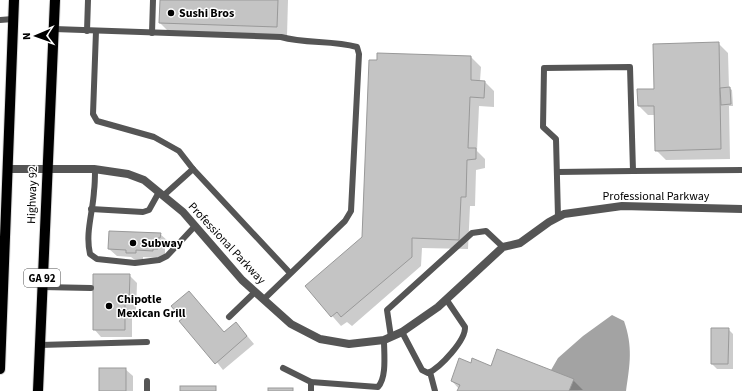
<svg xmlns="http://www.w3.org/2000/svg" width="742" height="391" font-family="'Source Sans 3',sans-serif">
  <rect width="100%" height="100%" fill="#fff"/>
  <path fill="#a3a3a3" d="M612,315L624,321C633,347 630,364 626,391H539L558,358L583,336Z"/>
  <g fill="#0003">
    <path d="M161,0H288L287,36L170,33L160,23Z"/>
    <path d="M718,43L728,53L729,88L732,90L733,106H729L730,159L666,160L656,150V115H648L638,105L655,90Z"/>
    <path d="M378,54L471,57L481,67L480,81L485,82L494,91V107L479,106L477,151L485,159V168L476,170L475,206H470L468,249L422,248L421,266L352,326L347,322L341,326L306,286L363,238Z"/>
    <path d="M160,234L168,241V245H165V256H160V258L143,257V260H135L131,257L117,256L109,249Z"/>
    <path d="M129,275L137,283L136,311H132V337H101L94,329Z"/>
    <path d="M189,292L224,333L243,331L254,344L223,370L183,319Z"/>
    <path d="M728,329L733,334V369H717L712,364Z"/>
    <path d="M471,364L573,380L583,390L458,391L459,389L452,381Z"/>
    <path d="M125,369L133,376V391H100Z"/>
  </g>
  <g fill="#c4c4c4" stroke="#999">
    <path d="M160,0H278L277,27L159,23Z"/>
    <path d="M719,42L721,149L655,151L654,106H638L637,89H654L653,44Z"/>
    <path d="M377,53L471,56V80L485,81L484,98L470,97L468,148H476V159L467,160L466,197H461L459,240L412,238V257L341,317L337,312L331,317L305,286L362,237L369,60H377Z"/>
    <path d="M730,87L731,104L721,105L720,88Z"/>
    <path d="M109,231L161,233L160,238H158V249H153V251L136,250V253H126V250L108,249Z"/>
    <path d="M93,274H130L129,304H125V330H93Z"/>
    <path d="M189,291L224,332L236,322L247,336L215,364L179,321L182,319L171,306Z"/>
    <path d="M711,328H729L728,364H711Z"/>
    <path d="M497,349L574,379L569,391H457L460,385L451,381L459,358L471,363L472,358L491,366Z"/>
    <rect x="99" y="368" width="27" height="23"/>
    <rect x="180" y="386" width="36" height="5"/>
    <rect x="268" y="388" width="25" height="3"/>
  </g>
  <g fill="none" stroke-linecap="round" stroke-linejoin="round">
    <defs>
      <g id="primary">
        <path d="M0,369L14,0"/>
        <path d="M38,391L55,0"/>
      </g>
    </defs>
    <use href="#primary" stroke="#dbdbdb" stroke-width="12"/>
    <g stroke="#555" stroke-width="6">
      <path d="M0,20L13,19"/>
      <path d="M54,29L281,37C306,44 332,40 357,47L359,54L351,211L345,221L264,299"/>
      <path d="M87,31L88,0"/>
      <path d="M96,31L93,114L97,121L154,137L179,151L193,169"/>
      <path d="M152,33L153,0"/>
      <path d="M95,169C95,177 95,184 94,191C93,212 85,233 90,254L97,259L135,263L159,260L167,256L195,226"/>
      <path d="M557,172L633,171"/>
      <path d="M163,196L193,169L290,273"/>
      <path d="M91,209L143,212L149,210L159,192"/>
      <path d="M558,217L556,139L543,127L544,68L630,67L633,171L742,170"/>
      <path d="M42,287L91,288"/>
      <path d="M229,317L255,292"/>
      <path d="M402,332L422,370L428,373C440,368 466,340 465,327L446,299"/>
      <path d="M391,337L387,310L472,233L486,231L503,247"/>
      <path d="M40,345L147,342"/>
      <path d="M283,368L311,382L378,387C387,377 384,354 384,340"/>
      <path d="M430,372L435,391"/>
      <path d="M147,391V381"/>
      <path d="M311,391V382"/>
    </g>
    <path stroke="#555" stroke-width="8" d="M7,169H94L128,174L144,180L183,212L242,280L291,324L320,339L349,344L384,340L402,332L438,307L503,247L520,243L549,222L564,214L622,206L742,209"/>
    <use href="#primary" stroke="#000" stroke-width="10"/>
  </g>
  <g fill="#000" stroke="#fff" stroke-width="1.5">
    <circle cx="171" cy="13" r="4"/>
    <circle cx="133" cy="243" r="4"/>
    <circle cx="109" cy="306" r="4"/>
  </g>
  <g text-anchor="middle" stroke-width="3" stroke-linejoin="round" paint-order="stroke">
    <rect fill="#fff" stroke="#4c4c4c" stroke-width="1" x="24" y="269" width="36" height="18" rx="3"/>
    <g font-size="11" font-weight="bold" fill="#000">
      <text x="42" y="282">GA 92</text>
    </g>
    <g font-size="12" font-weight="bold" fill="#000" stroke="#fff" text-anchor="start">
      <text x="179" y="17">Sushi Bros</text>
      <text x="141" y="247">Subway</text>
      <text x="117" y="303">Chipotle<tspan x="117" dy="14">Mexican Grill</tspan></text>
    </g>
    <g font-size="12" fill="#000" stroke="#fff">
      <text transform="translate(32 195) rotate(-88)" y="4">Highway 92</text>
      <text x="656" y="200">Professional Parkway</text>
      <text transform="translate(227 243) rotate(47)" y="4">Professional Parkway</text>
    </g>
  </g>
  <g transform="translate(36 36) rotate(268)" stroke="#ffffff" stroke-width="3" paint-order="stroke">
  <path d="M0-3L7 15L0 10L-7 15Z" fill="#000000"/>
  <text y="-6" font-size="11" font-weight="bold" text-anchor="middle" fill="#000000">N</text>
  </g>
</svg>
